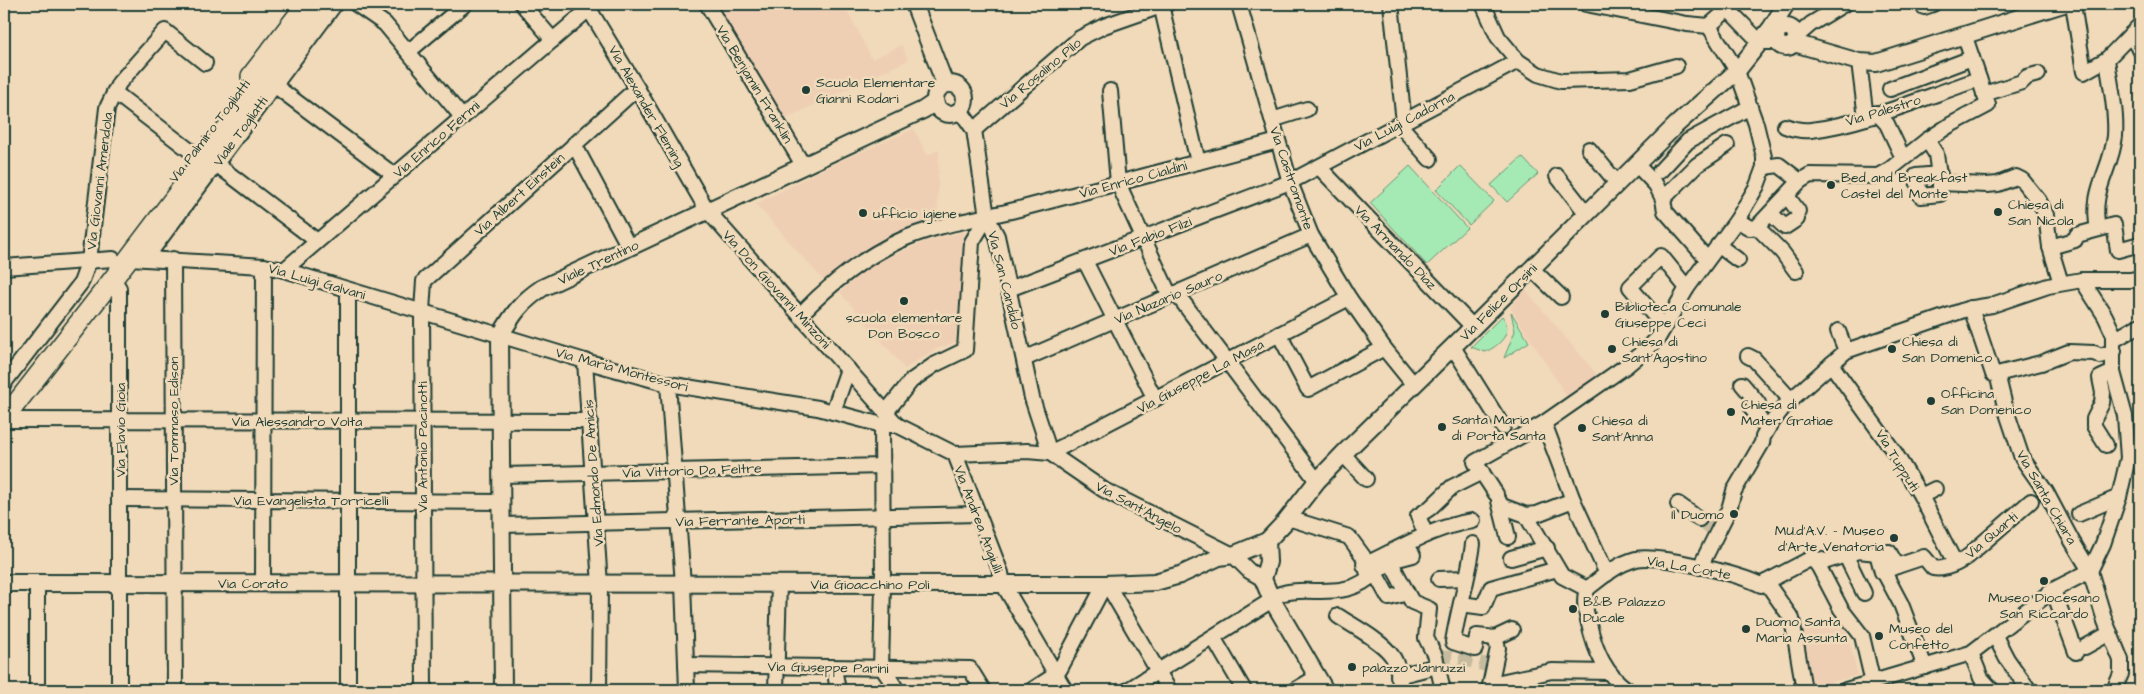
<svg xmlns="http://www.w3.org/2000/svg" width="2144" height="694" font-family="'Architects Daughter',sans-serif">
  <rect width="100%" height="100%" fill="#f0dab9"/>
  <filter id="ink" filterUnits="userSpaceOnUse"><feTurbulence type="fractalNoise" baseFrequency=".02" numOctaves="2"/><feDisplacementMap in="SourceGraphic" scale="10" xChannelSelector="R" yChannelSelector="G"/><feConvolveMatrix kernelMatrix="1 2 1 2 8 2 1 2 1" color-interpolation-filters="sRGB"/></filter>
  <g filter="url(#ink)">
    <g fill="#efcfb4">
      <path d="M718,4H844L872,59L902,45L908,60L783,120L716,5Z"/>
      <path d="M914,129L927,155L939,150L937,221L909,230L860,252L824,281L756,204L835,163Z"/>
      <path d="M964,232L956,342L934,350L905,369L840,292L862,272L878,262L926,241Z"/>
      <path d="M1525,289L1599,377L1569,400L1510,307Z"/>
      <path d="M1839,620L1844,622L1858,675L1810,688L1800,631Z"/>
    </g>
    <g fill="#a5eab5" stroke="#629474">
      <path d="M1522,157L1538,174L1507,202L1491,185Z"/>
      <path d="M1410,166L1467,228L1427,265L1370,203Z"/>
      <path d="M1460,166L1494,201L1469,225L1436,190Z"/>
      <path d="M1511,312L1529,342L1504,358L1515,331Z"/>
      <path d="M1502,316C1515,332 1499,346 1485,352L1471,347Z"/>
    </g>
    <g fill="none" stroke-linecap="round" stroke-linejoin="round">
      <g stroke="#c6bb9e" stroke-width="14" stroke-dasharray="14 7" stroke-linecap="butt">
        <path d="M1699,519L1716,531"/>
        <path d="M1438,657L1463,659L1491,666"/>
      </g>
      <defs>
        <g id="minor">
          <path d="M356,4L385,24L462,117"/>
          <path d="M522,4L553,40"/>
          <path d="M586,4L637,88L707,210L897,425L955,454L1027,451L1050,453L1104,490L1233,555L1249,571L1263,579"/>
          <path d="M707,4L803,165"/>
          <path d="M1239,4L1290,182L1311,235L1349,298L1384,348L1414,385"/>
          <path d="M1391,4L1404,122"/>
          <path d="M1483,4L1498,37L1518,61L1538,74L1561,81L1630,79L1676,66"/>
          <path d="M1586,4L1687,24L1709,26"/>
          <path d="M1723,4L1760,42H1777"/>
          <path d="M1921,4L1924,7L1933,4"/>
          <path d="M2073,4L2084,72L2107,59L2140,25"/>
          <path d="M1161,5L1198,162"/>
          <path d="M2130,35L2140,50"/>
          <path d="M1796,37L1811,24L1844,4"/>
          <path d="M408,52L465,4"/>
          <path d="M1859,62L1866,118"/>
          <path d="M274,85L394,175"/>
          <path d="M1890,89L1972,58"/>
          <path d="M1110,91L1118,183L1170,296"/>
          <path d="M114,92L193,153"/>
          <path d="M1984,94L2022,82L2027,77L2038,74"/>
          <path d="M960,110L974,130L987,217L997,236L1032,398L1050,453"/>
          <path d="M1877,113L1887,124L1903,158"/>
          <path d="M1272,120L1307,109"/>
          <path d="M1399,124L1430,159"/>
          <path d="M1785,126C1793,129 1802,131 1811,130C1864,124 1928,96 1979,79"/>
          <path d="M974,130L1080,38L1104,26L1167,4"/>
          <path d="M1927,140L1936,154L1940,183L1987,185L1998,184L2016,177L2022,180L2039,201L2046,215L2050,247L2061,283"/>
          <path d="M574,144L629,247"/>
          <path d="M1589,149L1617,183"/>
          <path d="M216,164L317,241"/>
          <path d="M1636,164L1656,185L1663,199L1665,211L1707,259"/>
          <path d="M1319,167L1473,327"/>
          <path d="M1764,167L1779,165L1800,181"/>
          <path d="M1660,171L1688,141L1750,107"/>
          <path d="M1940,174L1916,176L1921,196L1940,194V183"/>
          <path d="M1557,176L1587,214"/>
          <path d="M1787,196L1798,211"/>
          <path d="M1663,199L1697,165L1727,145"/>
          <path d="M1771,214L1785,227L1797,219"/>
          <path d="M1737,220L1750,228L1757,227L1800,181L1810,175L1878,176L1889,170L1927,140L1950,125L1988,105L1965,37"/>
          <path d="M1757,227L1782,252L1796,271"/>
          <path d="M2098,229C2090,189 2111,172 2115,136C2117,111 2110,84 2107,59"/>
          <path d="M1718,245L1738,260"/>
          <path d="M2050,247L2075,240L2077,235L2114,225L2118,250L2140,244"/>
          <path d="M129,258L264,266L284,270L585,361L668,384L818,408L882,425H897"/>
          <path d="M146,258L335,4"/>
          <path d="M173,259L175,690"/>
          <path d="M1085,261L1155,399"/>
          <path d="M4,267L113,259"/>
          <path d="M1532,269L1561,297"/>
          <path d="M284,270L589,9"/>
          <path d="M113,279L119,288V690"/>
          <path d="M2082,280L2105,316L2113,333V372L2125,416L2128,458L2119,497L2103,544L2090,571"/>
          <path d="M1009,289L1290,182L1518,61"/>
          <path d="M1176,293L1317,481"/>
          <path d="M1971,308L1993,374H1997L2006,410L2022,458L2046,492L2072,541L2090,571L2105,621L2121,660V674L2114,690"/>
          <path d="M800,315C829,285 860,259 899,241C936,224 979,219 1019,209C1105,186 1192,164 1278,141"/>
          <path d="M1664,327L1630,287L1661,256L1687,288"/>
          <path d="M1838,331L1846,351"/>
          <path d="M1279,334L1308,389L1384,348"/>
          <path d="M2114,340L2140,325"/>
          <path d="M1453,347L1503,427"/>
          <path d="M1748,356L1754,359L1791,400"/>
          <path d="M1024,359L1311,235"/>
          <path d="M585,361L600,585L599,690"/>
          <path d="M1831,364L1895,453L1921,496L1955,563"/>
          <path d="M1997,374L2041,363L2069,352L2094,353L2101,356L2114,351"/>
          <path d="M4,383L81,283L89,261L107,108L119,83L165,31L205,63"/>
          <path d="M668,384L683,584L687,690"/>
          <path d="M1742,384L1758,403L1752,409L1767,429"/>
          <path d="M833,412L848,369"/>
          <path d="M886,412L911,381L934,365L965,350L972,242L987,217"/>
          <path d="M4,420L590,421"/>
          <path d="M1544,423L1573,500L1607,574"/>
          <path d="M2106,445L2094,426V419L2102,403L2103,393L2100,378L2113,372"/>
          <path d="M1050,453L1349,298"/>
          <path d="M955,454L1001,573L1003,584L1065,690"/>
          <path d="M1343,454L1366,479"/>
          <path d="M501,475L883,466"/>
          <path d="M1496,494L1475,462L1544,423L1626,366L1650,346L1658,338L1687,288L1737,220L1757,186L1764,167V157L1756,124L1737,71L1709,26L1727,10"/>
          <path d="M1921,496L1935,489"/>
          <path d="M120,499L502,502"/>
          <path d="M1499,501L1508,537"/>
          <path d="M1678,504L1699,519"/>
          <path d="M1502,506L1526,515L1537,514L1573,500"/>
          <path d="M2079,514L2119,497"/>
          <path d="M1526,515L1562,576L1587,589"/>
          <path d="M1288,518L1349,537L1363,556L1369,578L1390,561L1413,555L1407,545"/>
          <path d="M502,525L978,514"/>
          <path d="M1426,535L1418,516L1430,508L1452,487L1482,472"/>
          <path d="M1473,544C1469,577 1458,609 1453,642L1475,649L1477,636L1495,638L1512,630"/>
          <path d="M1889,552L1897,566L1882,572L1877,553Z"/>
          <path d="M1845,554L1864,593"/>
          <path d="M1511,558L1547,548"/>
          <path d="M1812,558L1827,561L1858,551L1877,553"/>
          <path d="M1390,561L1412,602L1429,609L1426,638L1435,656L1443,690"/>
          <path d="M1364,565C1399,549 1434,526 1473,521"/>
          <path d="M1897,566L1924,557L1933,568C1946,571 1968,559 1976,549L2031,501"/>
          <path d="M1700,567L1729,509L1734,491L1762,443L1763,437L1770,425L1785,405L1846,351L1967,309L1992,305L2048,286L2082,280H2130L2140,278"/>
          <path d="M1884,572L1901,604L1925,667"/>
          <path d="M1375,573L1389,598L1407,593"/>
          <path d="M1439,579L1466,578"/>
          <path d="M37,583V690"/>
          <path d="M263,583L264,266"/>
          <path d="M1107,584L1169,690"/>
          <path d="M1587,589C1602,577 1617,564 1636,559C1658,554 1739,574 1761,585L1766,582"/>
          <path d="M1587,589C1583,601 1586,612 1589,624C1595,650 1605,675 1628,690"/>
          <path d="M2053,590L2076,652"/>
          <path d="M1271,598C1301,581 1337,603 1369,578"/>
          <path d="M1461,604L1483,607L1491,588L1557,569"/>
          <path d="M1338,616C1353,626 1382,641 1392,656C1399,665 1399,679 1401,690"/>
          <path d="M1995,636L2007,659L2029,690"/>
          <path d="M1213,637L1244,690"/>
          <path d="M2085,647L2110,633"/>
          <path d="M1971,653L1981,678L1992,690"/>
          <path d="M686,665L970,669L983,690"/>
          <path d="M834,668L838,690"/>
          <path d="M881,668L883,584L882,425"/>
          <path d="M883,669L897,690"/>
          <path d="M1398,676L1437,666"/>
          <path d="M1527,677L1531,690"/>
          <path d="M1491,684L1552,671L1608,672"/>
          <path d="M348,690V290"/>
          <path d="M424,690L422,311L424,281L637,88"/>
          <path d="M776,690L779,583"/>
          <path d="M1032,690L1055,675L1060,669L1105,584"/>
          <path d="M1128,690L1272,600"/>
          <path d="M1295,690L1317,677"/>
          <path d="M1489,690L1498,648L1495,638"/>
          <path d="M1804,690L1792,619L1766,582L1812,558L1819,567L1841,609L1862,636L1873,683"/>
          <path d="M1846,690L1971,653L2053,590L2090,571"/>
        </g>
        <g id="tertiary">
          <path d="M914,4L945,84"/>
          <circle cx="1786" cy="37" r="10"/>
          <path d="M1794,43L1859,62L1876,63L2063,4"/>
          <circle cx="950" cy="99" r="15"/>
          <path d="M1267,541L1268,562L1263,579L1271,598L1325,690"/>
          <path d="M4,583L1105,584L1155,582L1180,575L1219,557L1233,555L1267,541L1285,522L1317,481L1343,454L1473,327L1676,125L1737,71L1771,28L1786,4"/>
          <path d="M503,690L500,336C513,314 521,302 542,288L923,110L935,102"/>
        </g>
        <g id="secondary">
          <path d="M251,76L298,15"/>
          <path d="M4,419L113,279L321,4"/>
        </g>
      </defs>
      <use href="#minor" stroke="#1f3d34" stroke-width="18"/>
      <use href="#tertiary" stroke="#1f3d34" stroke-width="20"/>
      <use href="#secondary" stroke="#1f3d34" stroke-width="22"/>
      <use href="#minor" stroke="#f0dab9" stroke-width="14"/>
      <use href="#tertiary" stroke="#f0dab9" stroke-width="16"/>
      <use href="#secondary" stroke="#f0dab9" stroke-width="19"/>
    </g>
  </g>
  <g fill="#1f3d34" stroke="#f0dab9" stroke-width="2">
    <circle cx="806" cy="90" r="5"/>
    <circle cx="1831" cy="185" r="5"/>
    <circle cx="1998" cy="212" r="5"/>
    <circle cx="863" cy="213" r="5"/>
    <circle cx="904" cy="301" r="5"/>
    <circle cx="1605" cy="314" r="5"/>
    <circle cx="1612" cy="349" r="5"/>
    <circle cx="1892" cy="349" r="5"/>
    <circle cx="1931" cy="401" r="5"/>
    <circle cx="1731" cy="412" r="5"/>
    <circle cx="1442" cy="427" r="5"/>
    <circle cx="1582" cy="428" r="5"/>
    <circle cx="1734" cy="514" r="5"/>
    <circle cx="1894" cy="538" r="5"/>
    <circle cx="2044" cy="581" r="5"/>
    <circle cx="1573" cy="609" r="5"/>
    <circle cx="1746" cy="629" r="5"/>
    <circle cx="1879" cy="636" r="5"/>
    <circle cx="1352" cy="667" r="5"/>
  </g>
  <g text-anchor="middle" stroke-width="5" stroke-linejoin="round" paint-order="stroke">
    <g font-size="14" fill="#1f3d34" stroke="#f0dab9">
      <text transform="translate(1040 73) rotate(-40)" y="5">Via Rosalino Pilo</text>
      <text transform="translate(755 84) rotate(59)" y="5">Via Benjamin Franklin</text>
      <text transform="translate(647 106) rotate(60)" y="5">Via Alexander Fleming</text>
      <text transform="translate(1883 110) rotate(-17)" y="5">Via Palestro</text>
      <text transform="translate(1404 121) rotate(-28)" y="5">Via Luigi Cadorna</text>
      <text transform="translate(209 131) rotate(-53)" y="5">Via Palmiro Togliatti</text>
      <text transform="translate(240 131) rotate(-54)" y="5">Viale Togliatti</text>
      <text transform="translate(436 139) rotate(-41)" y="5">Via Enrico Fermi</text>
      <text transform="translate(1292 178) rotate(71)" y="5">Via Castromonte</text>
      <text transform="translate(1133 179) rotate(-15)" y="5">Via Enrico Cialdini</text>
      <text transform="translate(99 181) rotate(-83)" y="5">Via Giovanni Amendola</text>
      <text transform="translate(519 194) rotate(-42)" y="5">Via Albert Einstein</text>
      <text transform="translate(1150 236) rotate(-21)" y="5">Via Fabio Filzi</text>
      <text transform="translate(1396 247) rotate(46)" y="5">Via Armando Diaz</text>
      <text transform="translate(598 262) rotate(-25)" y="5">Viale Trentino</text>
      <text transform="translate(1005 280) rotate(76)" y="5">Via San Candido</text>
      <text transform="translate(317 281) rotate(16)" y="5">Via Luigi Galvani</text>
      <text transform="translate(777 289) rotate(48)" y="5">Via Don Giovanni Minzoni</text>
      <text transform="translate(1168 297) rotate(-23)" y="5">Via Nazario Sauro</text>
      <text transform="translate(1498 302) rotate(-45)" y="5">Via Felice Orsini</text>
      <text transform="translate(622 369) rotate(15)" y="5">Via Maria Montessori</text>
      <text transform="translate(1200 376) rotate(-28)" y="5">Via Giuseppe La Masa</text>
      <text transform="translate(173 421) rotate(-90)" y="5">Via Tommaso Edison</text>
      <text x="297" y="426">Via Alessandro Volta</text>
      <text transform="translate(120 430) rotate(-90)" y="5">Via Flavio Gioia</text>
      <text transform="translate(422 447) rotate(-90)" y="5">Via Antonio Pacinotti</text>
      <text transform="translate(1898 460) rotate(58)" y="5">Via Tupputi</text>
      <text transform="translate(692 470) rotate(-2)" y="5">Via Vittorio Da Feltre</text>
      <text transform="translate(593 473) rotate(-94)" y="5">Via Edmondo De Amicis</text>
      <text transform="translate(2047 497) rotate(60)" y="5">Via Santa Chiara</text>
      <text x="311" y="505">Via Evangelista Torricelli</text>
      <text transform="translate(1139 507) rotate(28)" y="5">Via Sant'Angelo</text>
      <text transform="translate(979 519) rotate(69)" y="5">Via Andrea Angiulli</text>
      <text transform="translate(740 520) rotate(-1)" y="5">Via Ferrante Aporti</text>
      <text transform="translate(1991 535) rotate(-40)" y="5">Via Quarti</text>
      <text transform="translate(1689 567) rotate(10)" y="5">Via La Corte</text>
      <text x="253" y="588">Via Corato</text>
      <text x="870" y="589">Via Gioacchino Poli</text>
      <text transform="translate(828 667) rotate(1)" y="5">Via Giuseppe Parini</text>
    </g>
    <g font-size="14" fill="#1f3d34" stroke="#f0dab9" text-anchor="start">
      <text x="816" y="87">Scuola Elementare<tspan x="816" dy="16">Gianni Rodari</tspan></text>
      <text x="1841" y="182">Bed and Breakfast<tspan x="1841" dy="16">Castel del Monte</tspan></text>
      <text x="2008" y="209">Chiesa di<tspan x="2008" dy="16">San Nicola</tspan></text>
      <text x="873" y="218">ufficio igiene</text>
      <text x="1615" y="311">Biblioteca Comunale<tspan x="1615" dy="16">Giuseppe Ceci</tspan></text>
      <text x="904" y="322" text-anchor="middle">scuola elementare<tspan x="904" dy="16">Don Bosco</tspan></text>
      <text x="1622" y="346">Chiesa di<tspan x="1622" dy="16">Sant'Agostino</tspan></text>
      <text x="1902" y="346">Chiesa di<tspan x="1902" dy="16">San Domenico</tspan></text>
      <text x="1941" y="398">Officina<tspan x="1941" dy="16">San Domenico</tspan></text>
      <text x="1741" y="409">Chiesa di<tspan x="1741" dy="16">Mater Gratiae</tspan></text>
      <text x="1452" y="424">Santa Maria<tspan x="1452" dy="16">di Porta Santa</tspan></text>
      <text x="1592" y="425">Chiesa di<tspan x="1592" dy="16">Sant'Anna</tspan></text>
      <text x="1724" y="519" text-anchor="end">Il Duomo</text>
      <text x="1884" y="535" text-anchor="end">MU.d'A.V. - Museo<tspan x="1884" dy="16">d'Arte Venatoria</tspan></text>
      <text x="2044" y="602" text-anchor="middle">Museo Diocesano<tspan x="2044" dy="16">San Riccardo</tspan></text>
      <text x="1583" y="606">B&amp;B Palazzo<tspan x="1583" dy="16">Ducale</tspan></text>
      <text x="1756" y="626">Duomo Santa<tspan x="1756" dy="16">Maria Assunta</tspan></text>
      <text x="1889" y="633">Museo del<tspan x="1889" dy="16">Confetto</tspan></text>
      <text x="1362" y="672">palazzo Jannuzzi</text>
    </g>
  </g>
  <rect width="2144" height="694" fill="none" stroke="#f0dab9" stroke-width="20"/>
  <rect x="10" y="10" width="2124" height="674" fill="none" stroke="#1f3d34" stroke-width="2" filter="url(#ink)"/>
</svg>
